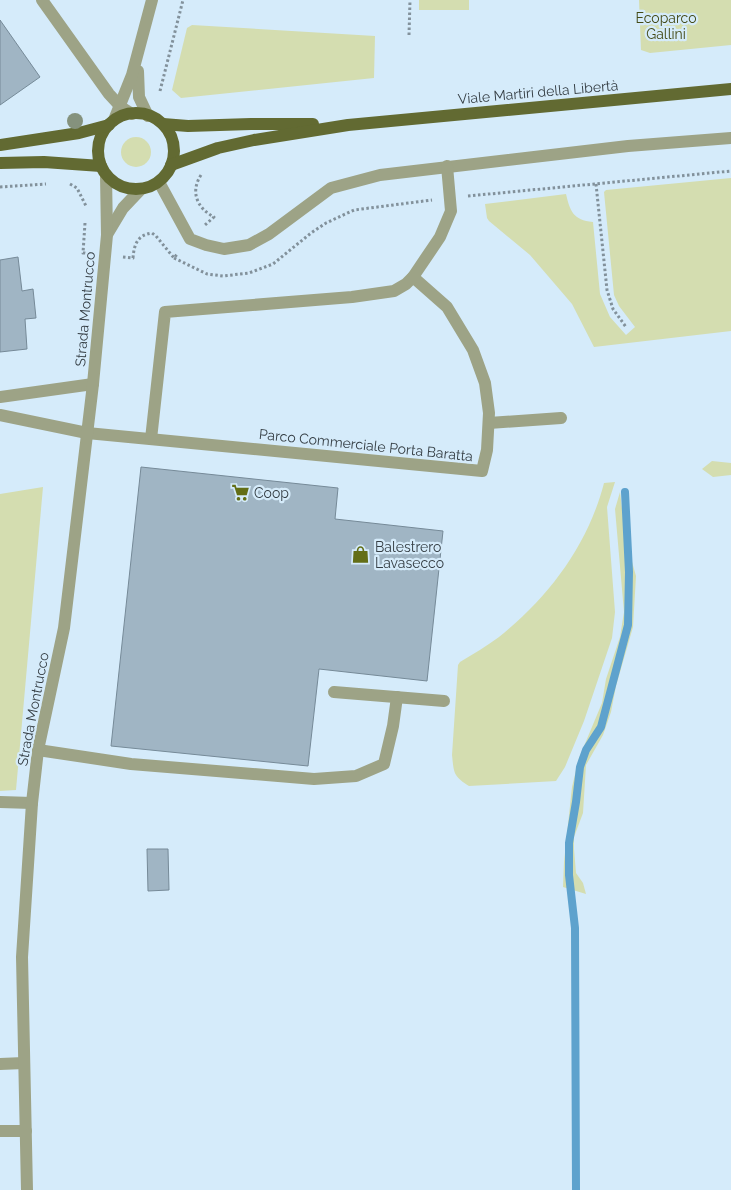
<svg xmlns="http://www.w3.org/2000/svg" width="731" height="1190" font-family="Raleway,sans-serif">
  <rect width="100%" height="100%" fill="#d5ebfa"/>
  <g fill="#d4ddb0">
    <rect x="419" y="0" width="50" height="10"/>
    <path d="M639,0H731V45L650,53L641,50Z"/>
    <path d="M192,25L375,36L374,78L181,98L172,90L187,28Z"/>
    <circle cx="136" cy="152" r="15"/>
    <path d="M731,178V331L594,347L572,304L530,255L489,221L487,218L485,204L566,194C570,211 573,220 593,222L600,294L610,317L626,335L635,327L619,306L614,295L604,192L606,190Z"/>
    <path d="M712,461L731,463V475L713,477L702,469Z"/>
    <path d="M615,482L607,507L615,612L612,638L584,721L565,767L556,781L469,786C453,776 454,773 452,755L458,665L460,662C473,654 487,646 499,637C549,597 588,545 604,483Z"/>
    <path d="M43,487L16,790L0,791V494Z"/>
    <path d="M620,492L626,541L636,576L633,627L616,686L611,712L603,735L586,765L583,813L574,837V849L576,873L583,883L586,894L563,887L564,862L572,787L579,758L602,703L606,679L620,637L624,612L615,509Z"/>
  </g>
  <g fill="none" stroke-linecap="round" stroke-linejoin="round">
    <path stroke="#5ea2cd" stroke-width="8" d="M576,1190L575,928L569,875V843L576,802L580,767L586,750L601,727L628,625L629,572L625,492"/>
  </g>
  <g fill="#a0b5c4" stroke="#768a98">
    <path d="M0,20L40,77L0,105Z"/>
    <path d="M18,257L22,291L33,289L36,318L25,319L27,349L0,352V260Z"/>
    <path d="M141,467L338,488L335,519L443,531L427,681L319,669L308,766L111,746Z"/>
    <path d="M147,849H168L169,890L148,891Z"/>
  </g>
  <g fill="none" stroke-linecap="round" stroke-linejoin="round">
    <g stroke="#82919b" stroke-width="3" stroke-dasharray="2.5 2.5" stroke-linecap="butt">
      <path d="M409,35L410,0"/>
      <path d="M160,91L183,0"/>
      <path d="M201,175C190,192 197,208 214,217L205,225"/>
      <path d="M70,184L77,188L86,206"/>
      <path d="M596,184L607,290L613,309L626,327"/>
      <path d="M0,187L46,184"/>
      <path d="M468,196L731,171"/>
      <path d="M85,223L83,253H87"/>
      <path d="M123,257L133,258C134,245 137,235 152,233L156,236L174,258L178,253"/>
      <path d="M174,258L207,274L223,276L249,273L273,264L311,233L326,223L354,210L432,200"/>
    </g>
    <g stroke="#9da386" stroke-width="12">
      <path d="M42,0L109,94L121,107L132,114"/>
      <path d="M138,71L139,97L148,116"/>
      <path d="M114,120L132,75L152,0"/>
      <path d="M159,182L190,239L206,245L224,249L249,245L269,234L331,188L380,175L628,146L731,138"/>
      <path d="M108,233L123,208L141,189"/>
      <path d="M0,397L93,384"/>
      <path d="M0,415L87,433L482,471L487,450L489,413L485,383L473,350L447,307L413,277"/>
      <path d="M489,423L561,418"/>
      <path d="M151,439L165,312L352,297L394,291L406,284L413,277L440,237L451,211L447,166"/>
      <path d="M334,692L444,701"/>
      <path d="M38,750L131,764L314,779L356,776L384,764L393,726L397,697"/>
      <path d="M0,802L32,803"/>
      <path d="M0,1064L24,1063"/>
      <path d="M0,1131H26"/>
      <path d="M27,1190L22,957L32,803L38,750L64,628L93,384L107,235L106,175"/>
    </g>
    <g stroke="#626a32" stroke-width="12">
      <circle cx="136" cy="151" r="38"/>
      <path d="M163,124L188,126L251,124H313"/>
      <path d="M0,145L79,133L109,125"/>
      <path d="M0,163L44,162L101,166"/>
      <path d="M171,165L218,148L254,140L348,125L731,89"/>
    </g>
  </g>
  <circle fill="#85927d" cx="75" cy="121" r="8"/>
  <defs>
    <symbol id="supermarket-bare" viewBox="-9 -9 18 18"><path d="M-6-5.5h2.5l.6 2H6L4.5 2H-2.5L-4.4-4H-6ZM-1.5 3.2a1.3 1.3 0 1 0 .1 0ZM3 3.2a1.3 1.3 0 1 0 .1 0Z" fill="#636e16" stroke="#d5ebfa" stroke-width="2.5" paint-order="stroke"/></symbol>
    <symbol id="shop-bare" viewBox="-9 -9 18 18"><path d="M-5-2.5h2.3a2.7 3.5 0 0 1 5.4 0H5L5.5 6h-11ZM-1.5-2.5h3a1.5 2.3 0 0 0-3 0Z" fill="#636e16" stroke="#d5ebfa" stroke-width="2.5" paint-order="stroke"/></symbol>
  </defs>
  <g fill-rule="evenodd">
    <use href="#supermarket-bare" x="228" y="480" width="25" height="25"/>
    <use href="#shop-bare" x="348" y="542" width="25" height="25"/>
  </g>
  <g text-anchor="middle" stroke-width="4.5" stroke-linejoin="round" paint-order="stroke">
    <g font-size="14" fill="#434a16" stroke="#d5ebfa">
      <text x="666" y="23">Ecoparco<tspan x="666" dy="16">Gallini</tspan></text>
    </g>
    <g font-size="14" fill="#353e44" stroke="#d5ebfa">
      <text transform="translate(538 92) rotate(-5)" y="5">Viale Martiri della Libertà</text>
      <text transform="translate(85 309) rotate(-85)" y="5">Strada Montrucco</text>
      <text transform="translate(366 445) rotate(6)" y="5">Parco Commerciale Porta Baratta</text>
      <text transform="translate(33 709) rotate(-79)" y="5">Strada Montrucco</text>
    </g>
    <g font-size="14" fill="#353e44" stroke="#d5ebfa" text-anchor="start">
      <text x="254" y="498">Coop</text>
      <text x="375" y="552">Balestrero<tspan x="375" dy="16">Lavasecco</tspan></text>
    </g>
  </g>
</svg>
